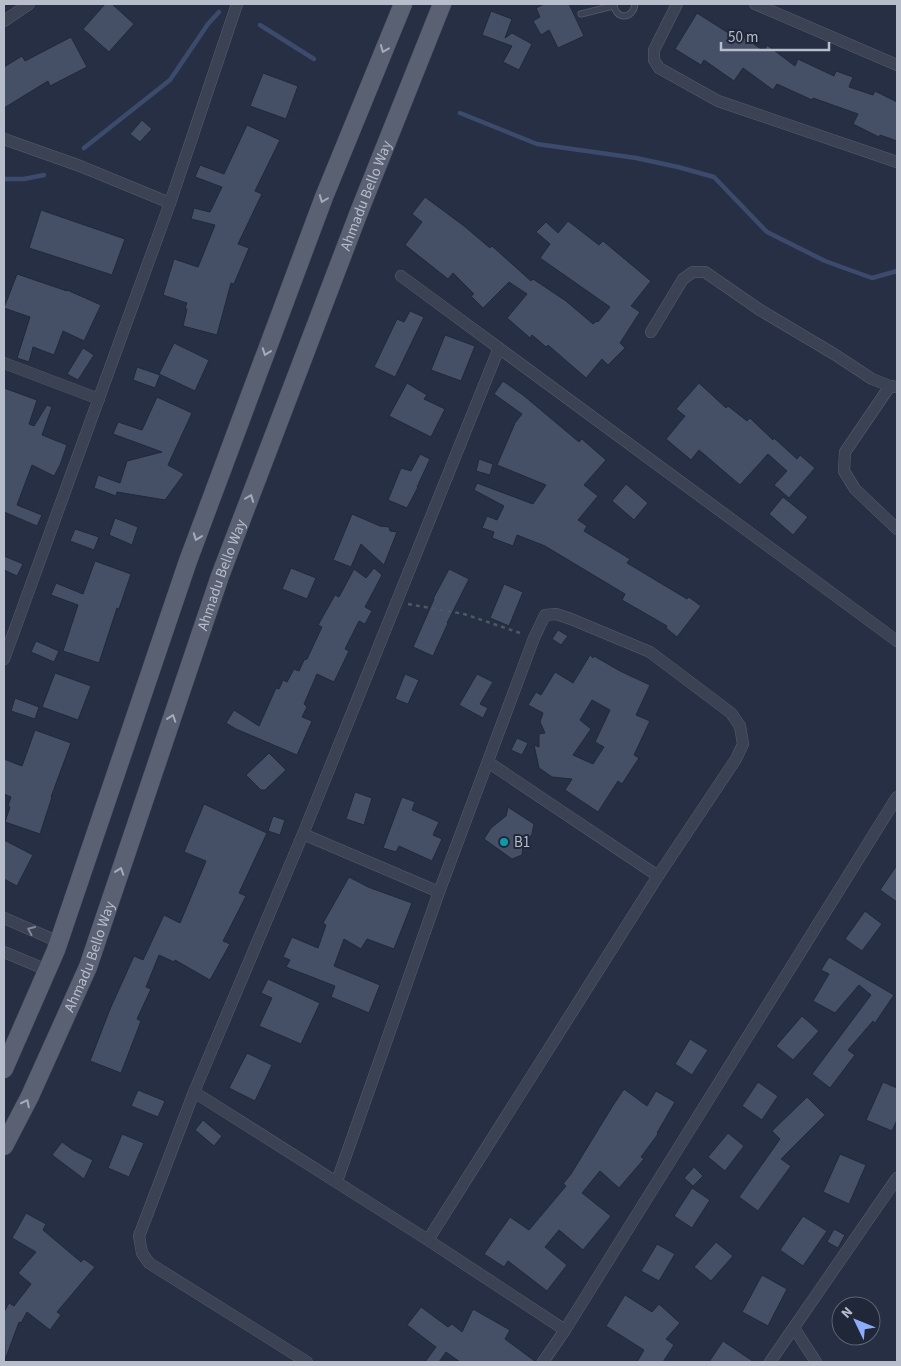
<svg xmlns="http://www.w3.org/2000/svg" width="901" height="1366" font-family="'Source Sans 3',sans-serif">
  <rect width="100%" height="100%" fill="#262f43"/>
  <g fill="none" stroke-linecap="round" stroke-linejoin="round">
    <g stroke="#3c4b6c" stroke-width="4.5">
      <path d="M260,25L314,59"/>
      <path d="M460,113L537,144L636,158L678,167L714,177L767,232L825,261L872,278L897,271"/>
      <path d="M84,148L170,80L208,24L219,12"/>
      <path d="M4,179H24L44,175"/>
    </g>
  </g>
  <g fill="#454f65" stroke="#21293a" fill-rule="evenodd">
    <path d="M105,4H112L134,24L109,52L83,29Z"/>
    <path d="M544,4H569L584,36L558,48L549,30L541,35L533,21L540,17L536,8Z"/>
    <path d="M491,11L512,19L505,38L512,33L532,44L519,70L503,62L512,46L482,35Z"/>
    <path d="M697,13L730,34L733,30L764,51L767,45L795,66L798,59L834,76L836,71L853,77L849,87L873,95L875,91L897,102V141L880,135L879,137L853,124L858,114L813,98L812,100L777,84L773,90L743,68L734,81L704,60L701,65L675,49Z"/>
    <path d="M71,37L87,67L50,86L48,81L4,108V67L22,56L25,61Z"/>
    <path d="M263,73L298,86L286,119L250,106Z"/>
    <path d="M142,120L152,129L140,142L130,134Z"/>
    <path d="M247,125L280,140L255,191L262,194L238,244L249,248L234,284L231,283L217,335L183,326L187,309L185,308L187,303L163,295L174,259L198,267L215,225L191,219L194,208L210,212L222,187L195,177L200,165L224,174Z"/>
    <path d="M425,197L464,226L490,248L492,246L531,281L533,279L566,301L593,324L597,321L598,322L610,307L540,258L550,244L536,232L546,222L558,233L568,221L599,245L603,241L651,281L631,306L640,312L620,343L625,348L608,365L602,359L586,378L548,345L546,347L532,335L530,338L507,318L527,294L509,282L483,308L471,296L474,294L453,273L448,279L405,245L422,222L412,214Z"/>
    <path d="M41,210L125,239L112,275L29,248Z"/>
    <path d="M17,274L67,291V290L101,305L84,341L63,331L54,355L33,347L29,362L17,358L30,317L4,308Z"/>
    <path d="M410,311L424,317L395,377L374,367L397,319L404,322Z"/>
    <path d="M445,335L475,346L461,381L431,370Z"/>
    <path d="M174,343L209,360L195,391L159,374Z"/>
    <path d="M83,348L94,355L78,380L67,374Z"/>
    <path d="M137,367L160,375L155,388L133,380Z"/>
    <path d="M503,381L523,395L579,442L582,439L606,460L584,485L598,496L578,520L587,526L584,531L630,559L627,563L687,599L689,597L701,606L677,637L666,628L667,626L622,600L625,594L545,546L517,535L513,546L492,538L494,532L482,528L487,516L497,520L504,506L474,490L477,483L533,504L546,485L497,465L515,423L522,414L494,394Z"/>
    <path d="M407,383L427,395L424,399L445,409L431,437L389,416Z"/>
    <path d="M699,383L726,408L728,406L747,421L750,418L773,440L774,438L797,459L800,455L815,468L789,498L774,485L787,471L768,454L740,485L699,450L691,460L666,439L685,416L676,409Z"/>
    <path d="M4,388L37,400L29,424L34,426L47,405L52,407L42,435L67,445L60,465L54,476L32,465L17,505L42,515L37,526L4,512Z"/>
    <path d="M157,397L192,413L168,465L184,474L165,500L117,492L116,496L94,488L98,475L120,483L127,461L162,452L113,434L118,422L142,430Z"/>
    <path d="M420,454L430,459L417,487H418L407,508L388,500L401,468L411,471Z"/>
    <path d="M479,459L493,464L490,475L476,471Z"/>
    <path d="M626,484L648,503L634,520L612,501Z"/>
    <path d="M783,497L808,517L793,535L769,514Z"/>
    <path d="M352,514L380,526L389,527L390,531L397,532L384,565L361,544L351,567L333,560Z"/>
    <path d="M115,518L138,527L132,545L109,535Z"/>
    <path d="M75,529L99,537L94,550L70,541Z"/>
    <path d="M4,556L23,564L17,576L4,570Z"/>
    <path d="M95,561L131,574L119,609L117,608L99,663L63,651L78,605L51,595L56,583L83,594Z"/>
    <path d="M291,568L316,578L307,599L282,589Z"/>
    <path d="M374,568L382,575L365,607L372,611L365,624L359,621L345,649L349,651L334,682L317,674L304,704L307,707L302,717L312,721L297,755L236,729L226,723L234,710L259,726L276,688L279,689L283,680L287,682L294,669L299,671L304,660L307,659L322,627L318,625L335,595L339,597L354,569L366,578Z"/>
    <path d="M449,569L469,579L447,623H448L433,656L413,647L434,599H433Z"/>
    <path d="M504,584L523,592L509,626L490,618Z"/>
    <path d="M558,630L568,636L561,645L552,639Z"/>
    <path d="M36,641L59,651L54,662L31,652Z"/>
    <path d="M590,655L593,658L594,656L620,671L650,685L636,715L650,721L634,755L639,758L622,784L618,781L598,812L565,790L572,779L552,777L539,768L534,745L539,747V734L545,733L540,722L543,713L528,705L536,692L541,695L555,672L573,683ZM592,700L610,710L595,742L604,747L593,764L573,755L591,729L580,720Z"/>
    <path d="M55,673L91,686L78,720L42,707Z"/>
    <path d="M405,674L419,680L408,704L395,699Z"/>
    <path d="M477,674L493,682L480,704L488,708L483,718L459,705Z"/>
    <path d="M15,698L39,707L35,719L11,711Z"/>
    <path d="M35,730L71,743L51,797H52L40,834L5,822L10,807L8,806L11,797L4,794V759L22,766Z"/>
    <path d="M517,738L528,743L522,755L511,750Z"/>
    <path d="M269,753L286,770L265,790H261L246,775Z"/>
    <path d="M355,792L372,798L364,825L346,819Z"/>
    <path d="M402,797L415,802L412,810L439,822L433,835L442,839L432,861L399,846L396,852L383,848Z"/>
    <path d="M204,804L267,833L239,893L246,896L223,941L230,944L210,980L175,960L174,962L159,955L146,987L151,989L137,1019L141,1021L121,1073L90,1061L110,1009L134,956L143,960L164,915L180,923L206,861L184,852Z"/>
    <path d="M508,807L534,824L532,834L523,847L522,855L512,859L484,839L491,828L506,816Z"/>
    <path d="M273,816L285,820L280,835L268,831Z"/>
    <path d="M4,840L33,855L17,886L4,879Z"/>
    <path d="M897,865V902L880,890Z"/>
    <path d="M349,877L368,887L412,903L394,949L367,939L361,949L344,939L334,966L380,985L369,1013L331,997L335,986L286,967L290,960L283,957L292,937L318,948L326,925L323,923Z"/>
    <path d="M865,911L882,924L862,951L845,939Z"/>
    <path d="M829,957L894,995L875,1023L873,1021L848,1050L855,1055L830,1088L812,1074L871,995L859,985L835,1013L813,1001L829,974L821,970Z"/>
    <path d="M268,979L320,1003L301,1044L259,1026L272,998L261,993Z"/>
    <path d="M802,1016L819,1031L793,1060L776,1046Z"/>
    <path d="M690,1039L708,1050L692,1075L675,1064Z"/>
    <path d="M247,1053L272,1065L255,1101L229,1088Z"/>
    <path d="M758,1082L778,1096L762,1120L742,1106Z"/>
    <path d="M883,1082L897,1088V1120L892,1131L866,1120Z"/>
    <path d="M624,1089L647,1106L656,1091L675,1102L657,1133L658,1134L641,1157L644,1159L619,1188L600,1171L582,1193L611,1216L583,1250L559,1230L545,1247L567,1265L547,1291L508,1261L504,1267L484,1254L510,1217L529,1230L566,1186L563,1184L571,1174L612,1107Z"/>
    <path d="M138,1090L165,1101L158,1117L131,1106Z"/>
    <path d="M807,1097L825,1115L781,1159L791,1166L758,1211L739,1197L780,1139L772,1131Z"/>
    <path d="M203,1120L222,1136L214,1146L195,1130Z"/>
    <path d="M728,1133L744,1146L725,1171L708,1157Z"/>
    <path d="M122,1134L144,1143L129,1177L108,1168Z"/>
    <path d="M62,1142L73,1150L93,1160L84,1179L52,1155Z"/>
    <path d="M840,1154L866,1165L849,1204L823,1192Z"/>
    <path d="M694,1167L703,1176L693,1186L684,1178Z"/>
    <path d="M692,1188L710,1200L692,1228L674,1216Z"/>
    <path d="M26,1213L46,1224L43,1230L81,1262L84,1259L95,1267L57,1312L61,1315L50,1330L27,1312L21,1323L19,1322L5,1360L4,1312L9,1303L14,1306L31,1284L18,1273L36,1252L12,1238Z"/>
    <path d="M803,1216L827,1231L803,1266L780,1250Z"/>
    <path d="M834,1229L845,1235L838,1248L827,1242Z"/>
    <path d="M716,1242L733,1256L711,1281L694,1267Z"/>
    <path d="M657,1244L675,1254L659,1281L641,1271Z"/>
    <path d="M762,1275L787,1289L768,1326L742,1312Z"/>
    <path d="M625,1295L652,1312L659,1304L680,1323L666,1339L674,1345L663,1362H637L644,1350L606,1326Z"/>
    <path d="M421,1307L448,1327L452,1324L462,1332L473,1309L510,1330L505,1339L536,1362H460L446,1352L439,1362H425L436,1347L407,1325Z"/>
    <path d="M723,1341L754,1362H709Z"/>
  </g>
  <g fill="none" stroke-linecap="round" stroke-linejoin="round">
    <defs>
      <g id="service">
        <path d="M614,4C615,20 633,20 635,4"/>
        <path d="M581,14L613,6"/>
      </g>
      <g id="minor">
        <path d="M677,4L654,50V60L659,68L718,101L897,162"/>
        <path d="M755,4L897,65"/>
        <path d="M4,21L29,4"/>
        <path d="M4,139L80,166L170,203"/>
        <path d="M401,276L897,641"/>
        <path d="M651,332L683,279L693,272H705L760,310L834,354L872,379L890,386L897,387"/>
        <path d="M4,363L99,399"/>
        <path d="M890,386L845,452L844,471L855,489L897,529"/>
        <path d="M4,659L170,203L237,4"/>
        <path d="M488,762L658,876"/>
        <path d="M303,834L439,892"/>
        <path d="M4,918L59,942"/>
        <path d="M4,952L47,970"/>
        <path d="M194,1092L428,1240L565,1330"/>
        <path d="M337,1181L439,892L534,638L545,615L556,614L571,619L650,652L731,713L740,726L743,744L736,759L658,876L428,1240"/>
        <path d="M794,1328L816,1362"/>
        <path d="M307,1362L149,1263L142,1253L139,1236L194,1092L303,834L499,348"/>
        <path d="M543,1362L565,1330L897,797"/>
        <path d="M770,1362L897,1178"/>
      </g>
      <g id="primary">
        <path d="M4,1069L56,950L188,561L324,197L403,4"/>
        <path id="s1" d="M4,1146L30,1096L88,967L220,576L359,212L442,4"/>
      </g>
    </defs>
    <use href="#service" stroke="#565d6d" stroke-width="7"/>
    <use href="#minor" stroke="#565d6d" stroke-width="12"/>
    <use href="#primary" stroke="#444b5c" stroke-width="19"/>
    <path stroke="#475b60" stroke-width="2.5" stroke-dasharray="4 4" stroke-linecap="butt" d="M408,604L464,614L523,634"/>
    <use href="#service" stroke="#3b4253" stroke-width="5.5"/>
    <use href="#minor" stroke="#3b4253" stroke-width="11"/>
    <use href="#primary" stroke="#596172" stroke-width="18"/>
  </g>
  <defs><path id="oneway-chevron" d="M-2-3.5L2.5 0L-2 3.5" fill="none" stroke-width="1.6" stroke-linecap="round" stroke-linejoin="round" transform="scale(1.25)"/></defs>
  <g stroke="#a5abba">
    <use href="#oneway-chevron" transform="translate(384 49) rotate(112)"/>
    <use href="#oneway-chevron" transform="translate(323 199) rotate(111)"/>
    <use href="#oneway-chevron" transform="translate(266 352) rotate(110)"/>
    <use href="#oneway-chevron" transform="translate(250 498) rotate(-69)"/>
    <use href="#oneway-chevron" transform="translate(197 537) rotate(110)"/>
    <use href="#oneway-chevron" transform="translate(172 718) rotate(-71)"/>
    <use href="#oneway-chevron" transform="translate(120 871) rotate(-71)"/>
    <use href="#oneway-chevron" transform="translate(26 1103) rotate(-63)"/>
  </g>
  <use stroke="#808696" href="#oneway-chevron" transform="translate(31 930) rotate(-156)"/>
  <circle fill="#0f9aa8" stroke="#1f2738" stroke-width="2" cx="504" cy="842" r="5"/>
  <g text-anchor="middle" stroke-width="4" stroke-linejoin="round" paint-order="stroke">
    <g font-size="15" fill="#b8bdcc" stroke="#1f2738">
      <text dy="5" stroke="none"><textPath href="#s1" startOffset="1018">Ahmadu Bello Way</textPath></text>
      <text dy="5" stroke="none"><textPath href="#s1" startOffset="612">Ahmadu Bello Way</textPath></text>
      <text dy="5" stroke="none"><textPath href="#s1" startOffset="208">Ahmadu Bello Way</textPath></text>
    </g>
    <g font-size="15" fill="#b8bdcc" stroke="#1f2738" text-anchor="start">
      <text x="514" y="847">B1</text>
    </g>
  </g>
  <rect width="901" height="1366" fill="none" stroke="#b8bdcc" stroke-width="10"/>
  <g transform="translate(856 1321) rotate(313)"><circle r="24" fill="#1f2738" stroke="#5c6373"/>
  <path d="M0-4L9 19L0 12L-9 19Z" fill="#8facfa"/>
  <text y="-8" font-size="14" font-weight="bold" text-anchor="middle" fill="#b8bdcc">N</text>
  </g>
  <path d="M721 42v8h108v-8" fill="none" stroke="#b8bdcc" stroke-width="2.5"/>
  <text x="728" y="42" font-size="15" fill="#b8bdcc" stroke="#1f2738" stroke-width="4" paint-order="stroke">50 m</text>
</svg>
